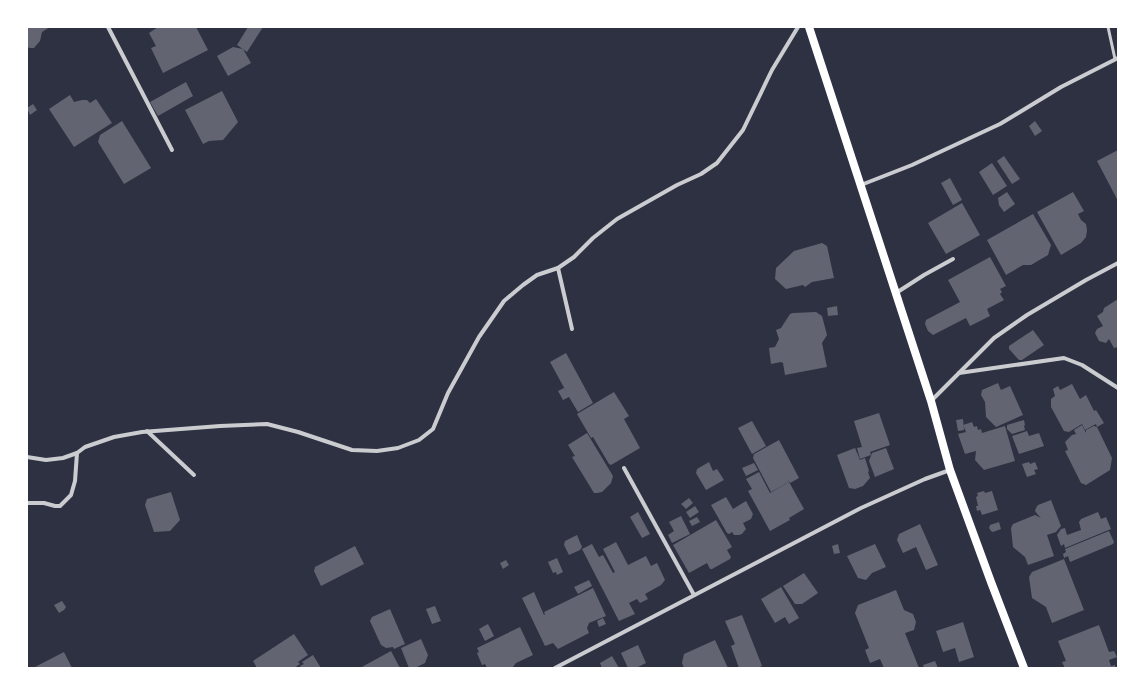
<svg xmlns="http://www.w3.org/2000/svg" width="1145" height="695" font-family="'IBM Plex Sans',sans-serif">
  <rect width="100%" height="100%" fill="#2d3142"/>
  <g fill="#626471">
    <path d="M27,27H50L42,32L40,41L34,48H30L27,47Z"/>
    <path d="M158,27H196L208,50L163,73L151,48L156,46L149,33Z"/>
    <path d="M248,27H263L247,52L237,45Z"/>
    <path d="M233,47L243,49L251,63L228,76L217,56Z"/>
    <path d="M186,82L193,96L158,116L150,102Z"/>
    <path d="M222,91L238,122L223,140L209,141L203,144L185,110Z"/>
    <path d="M70,95L74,102L82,100H87L90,103L96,99L112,123L74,147L49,109Z"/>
    <path d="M33,104L37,110L30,115L27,108Z"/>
    <path d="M122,121L151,168L124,184L98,142L100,135Z"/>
    <path d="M1035,121L1042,131L1035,136L1029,126Z"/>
    <path d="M1118,150V201L1097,161Z"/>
    <path d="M1004,156L1020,179L1012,184L997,161Z"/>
    <path d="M992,163L1007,186L993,195L979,172Z"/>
    <path d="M950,178L962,200L953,205L941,183Z"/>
    <path d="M1007,192L1015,204L1004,212L999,205L998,198Z"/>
    <path d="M1073,192L1084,211L1078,214L1081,220L1086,224L1087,230L1086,237L1081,243L1061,255L1037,212Z"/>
    <path d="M962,203L980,235L946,254L928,223Z"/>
    <path d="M1033,214L1051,245L1048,255L1031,265H1023L1006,275L987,240Z"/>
    <path d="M822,243L827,246L834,278L812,282L805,287L803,285L786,289L775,279L776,268L794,251Z"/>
    <path d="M990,257L1006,286L1000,289L1002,292L1000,294L1004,300L987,309L990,316L970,326L966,318L933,335L928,331L925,324L926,320L960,302L948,280Z"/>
    <path d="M1118,299V347L1114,348L1109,339L1106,343L1099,341L1095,333L1097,329L1103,326L1097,316L1103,312L1104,308Z"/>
    <path d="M837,306L838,315L828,316L827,308Z"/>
    <path d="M816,312L822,316L827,335L822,343L827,367L785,375L783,363L781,362L771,364L769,348L775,347L779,339L776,330L781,328L790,314L793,313Z"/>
    <path d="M1033,330L1044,345L1022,360H1019L1009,349V346Z"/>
    <path d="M566,353L593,403L578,412L569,397L563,400L558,391L564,388L567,393L550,362Z"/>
    <path d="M998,383L1001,390L1010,386L1023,415L996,427L986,417L985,402L981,395L982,390Z"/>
    <path d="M1072,384L1080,399L1086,395L1094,411L1096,410L1104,423L1097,427L1096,424L1085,430L1082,424L1069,432L1064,431L1051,407V399L1055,396L1053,389L1058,386L1060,390Z"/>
    <path d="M614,392L629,416L624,419L640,448L611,465L609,464L593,437L591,438L577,414Z"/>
    <path d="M879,413L890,445L870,452L871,455L860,459L857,448L862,447L854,421Z"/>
    <path d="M963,419L964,430L958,431L956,420Z"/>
    <path d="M1024,420L1025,425L1024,426L1025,430L1012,434L1007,429V425Z"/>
    <path d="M752,421L766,446L752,454L738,428Z"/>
    <path d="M972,422L974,427L977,426L978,430L981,429L982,433L1005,426L1015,461L984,470L975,460L976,451L965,454L958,434L966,432L963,425Z"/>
    <path d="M1082,425L1086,433V430L1094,426L1097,427L1112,458L1110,470L1086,485L1081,483L1065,451L1068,450L1065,442L1072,435L1076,434L1074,430Z"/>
    <path d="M1027,431L1029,436L1039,433L1044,446L1019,454L1012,436Z"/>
    <path d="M587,433L613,476L611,483L602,492L597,493H594L572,457L575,456L568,445Z"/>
    <path d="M779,440L799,478L790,483L788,479L789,482L771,492L753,458L754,454Z"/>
    <path d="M855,448L860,460L865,458L869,471L868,472L870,478L863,486L855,489L849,488L837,455Z"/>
    <path d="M886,448L894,469L875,477L869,461L872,453Z"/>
    <path d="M709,462L713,471L717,469L724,480L706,490L696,473L697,469Z"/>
    <path d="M1029,462L1030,464L1035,462L1038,469L1034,470L1036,474L1027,477L1022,464Z"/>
    <path d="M754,463L758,470L746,476L742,468Z"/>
    <path d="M759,472L770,493L789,482L804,509L789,518L790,520L770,531L748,491L752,489L746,479Z"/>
    <path d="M984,491L985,493L992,491L998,510L982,515L980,510L977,511L976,506H978L976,497L978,496L977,493Z"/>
    <path d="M171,492L180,520L170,531L154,532L145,505L147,499Z"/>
    <path d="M726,497L733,509L746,501L753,514L751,519L743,523L746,529L742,534L739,535H734L732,532L729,534L727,533L711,505Z"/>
    <path d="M689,498L693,503L686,509L681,504Z"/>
    <path d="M1051,500L1061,526L1056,532L1047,535L1054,556L1028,565L1025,557L1013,547L1011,528L1013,524L1035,515L1041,518L1038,515L1035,511L1036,508L1038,505Z"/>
    <path d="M695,506L699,512L690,518L686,512Z"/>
    <path d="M638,512L650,534L642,538L630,517Z"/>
    <path d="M1098,512L1101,519L1106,517L1111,529L1065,548L1064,544L1061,546L1057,535L1061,529L1065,528L1067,535L1081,530L1079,522L1081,519Z"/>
    <path d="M681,516L690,534L672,543L668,535L674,531L669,522Z"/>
    <path d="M697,517L700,522L692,526L689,521Z"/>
    <path d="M716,520L732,547L727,550L731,557L730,559L712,569H710L707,563L689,573L673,545Z"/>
    <path d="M999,522L1001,529L993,532L991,531L989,528L990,525Z"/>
    <path d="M920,524L938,565L926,570L916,547L903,553L897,540L899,534Z"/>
    <path d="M1109,531L1114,542L1113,544L1070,562L1068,556L1064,558L1063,554L1066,552L1065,549Z"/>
    <path d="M577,535L582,547L580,550L569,555L564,545L565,541Z"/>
    <path d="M616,542L628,565L646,556L651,566L657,563L665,580L661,585L645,594L648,599L640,603L637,599L629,603L635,614L619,621L582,549L592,544L599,557L603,555L613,573L615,572L603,549Z"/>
    <path d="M838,544L840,553L834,554L832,546Z"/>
    <path d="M875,544L886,567L872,573L866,580L858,578L847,556Z"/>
    <path d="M355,546L364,564L321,586L314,571L315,567Z"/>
    <path d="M557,558L563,572L557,575L556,572L553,573L548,562Z"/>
    <path d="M1064,559L1084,610L1052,623L1046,607L1032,598L1029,577L1032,572Z"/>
    <path d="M506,560L509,565L503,569L500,563Z"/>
    <path d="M804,573L818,593L802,604H795L783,586Z"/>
    <path d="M589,580L592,586L578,594L574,587Z"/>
    <path d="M781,587L799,618L789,624L785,617L775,623L761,599Z"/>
    <path d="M593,588L606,616L589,623L587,628L589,633L558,649L553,643L545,646L522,598L534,592L544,615L545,614L544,612Z"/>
    <path d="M896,590L904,610L913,614L916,622L914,630L905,633L919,668H884L880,659L870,663L865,650L869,648L855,613L858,605Z"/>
    <path d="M62,601L66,607L64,610L59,613L54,605Z"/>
    <path d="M435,606L441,621L432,624L426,609Z"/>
    <path d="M390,609L405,644L394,649L393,647L386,648L381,645L370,621L372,617Z"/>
    <path d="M742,615L762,666L757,668H739L731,646L735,644L725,621Z"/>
    <path d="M603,618L606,624L599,627L597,621Z"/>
    <path d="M963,622L974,657L959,662L955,648L943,652L936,631Z"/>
    <path d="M488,624L494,636L485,641L479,629Z"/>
    <path d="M1099,625L1109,652L1114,651L1117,657L1109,660L1111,666L1115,665L1116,668H1065L1062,662L1066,661L1058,641Z"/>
    <path d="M520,627L533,655L516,663L512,668H487L485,664L482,665L477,653L479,652L477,648Z"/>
    <path d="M294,634L308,655L298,662L300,664L294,668H257L253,661Z"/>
    <path d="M421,639L428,655L425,663L415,668H409L401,648Z"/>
    <path d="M715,640L728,668H684L682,663L684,654Z"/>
    <path d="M638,645L646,663L636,668H628L621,653Z"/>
    <path d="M391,651L400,668H360Z"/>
    <path d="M64,652L72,668H33Z"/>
    <path d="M313,655L321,668H301L300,666L304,664L302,662Z"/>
    <path d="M612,656L619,668H602L600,663Z"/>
    <path d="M935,661L938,668H924L923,665Z"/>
  </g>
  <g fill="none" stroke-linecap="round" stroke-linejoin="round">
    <path stroke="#caccd0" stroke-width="3" d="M1108,27L1115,59"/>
    <g stroke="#caccd0" stroke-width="4">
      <path d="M108,27L172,150"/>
      <path d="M861,185L912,165L1000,124L1061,87L1118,58"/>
      <path d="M558,268L572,329"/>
      <path d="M896,293L924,275L953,259"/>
      <path d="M959,373L1064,358L1082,365L1118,388"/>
      <path d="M931,401L994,338L1027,315L1086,280L1118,263"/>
      <path d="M147,431L194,475"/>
      <path d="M27,457L46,460L63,458L77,453L85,447L114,437L142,432L220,426L267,424L298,432L352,450L377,451L398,448L419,440L433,429L448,393L479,337L504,301L523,285L537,275L558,268L574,257L593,238L617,219L677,185L701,174L717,163L743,130L772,70L798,27"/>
      <path d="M624,468L694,595"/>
      <path d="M27,503H44L55,506H60L71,495L75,481L77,453"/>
      <path d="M555,668L861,508L925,479L950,470"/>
    </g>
    <path stroke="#fff" stroke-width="8" d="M809,27L931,401L950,470L991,582L1024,668"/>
  </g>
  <rect width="1145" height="695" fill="none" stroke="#ffffff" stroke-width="56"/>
</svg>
